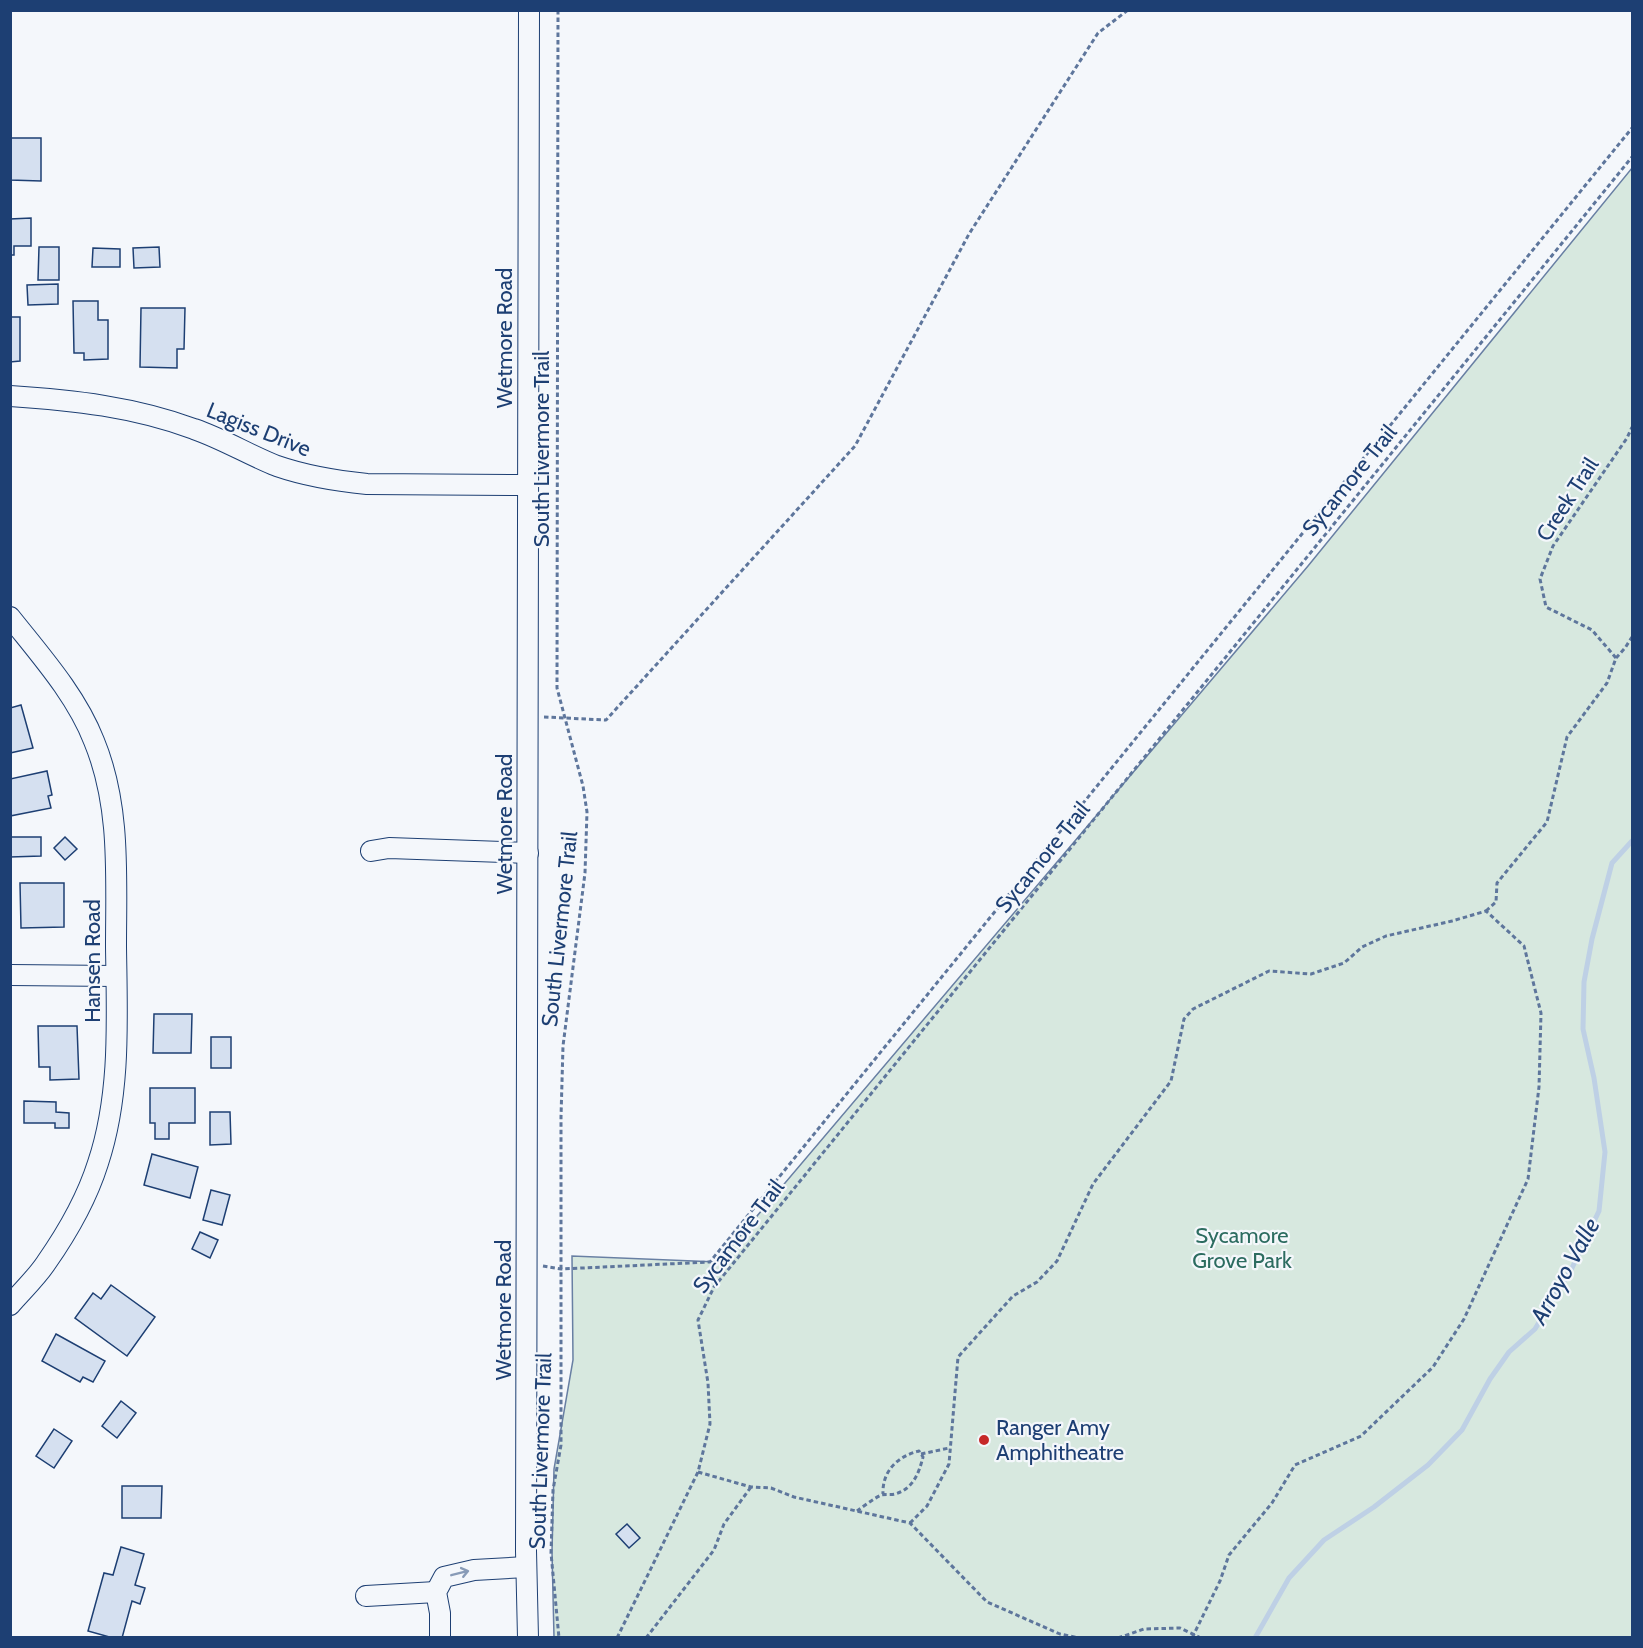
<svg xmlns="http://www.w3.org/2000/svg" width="1643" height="1648" font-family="Cabin,sans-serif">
  <rect width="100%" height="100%" fill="#f4f7fb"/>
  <path fill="#d7e8df" stroke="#687fa3" stroke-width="1.5" d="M1632,168V1637H554L552,1552L554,1469L573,1360L572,1256L718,1262L1308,566Z"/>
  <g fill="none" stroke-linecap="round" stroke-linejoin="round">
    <path stroke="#bed0e5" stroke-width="5" d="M1255,1638L1289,1578L1324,1540L1374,1507L1428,1465L1462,1430L1490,1379L1509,1352L1535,1329L1572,1268L1599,1211L1605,1152L1594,1078L1583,1029L1584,982L1592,939L1612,863L1632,841"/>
  </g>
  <g fill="#d5e0f0" stroke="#1d3f73" stroke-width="1.5">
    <path d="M10,138H41V181L10,180Z"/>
    <path d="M31,218V246H14V255H10V219Z"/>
    <path d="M39,247H59V280H38Z"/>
    <path d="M159,247L160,267L134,268L133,248Z"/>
    <path d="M93,248L120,249V267H92Z"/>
    <path d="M58,284V304L28,305L27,285Z"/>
    <path d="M73,301H98V320H108V359L84,360V353H74Z"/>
    <path d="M141,308H185L184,349H177V368L140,367Z"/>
    <path d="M10,317H20V361L10,362Z"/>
    <path d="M21,705L33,748L10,753V708Z"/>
    <path d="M47,771L52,795L48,796L51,808L10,816V779Z"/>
    <path d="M10,837H41V856L10,857Z"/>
    <path d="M65,837L77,849L65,860L54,848Z"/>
    <path d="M20,883H64V927L21,928Z"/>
    <path d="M154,1014H192L191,1053H153Z"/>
    <path d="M38,1026H77L79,1079L50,1080V1067H39Z"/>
    <rect x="211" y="1037" width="20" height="31"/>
    <path d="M150,1088H195V1123H169V1139H155V1123H150Z"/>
    <path d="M24,1101L56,1102V1112L69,1113V1128H55V1123H24Z"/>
    <path d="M210,1112H230L231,1144L210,1145Z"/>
    <path d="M152,1154L198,1167L190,1198L144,1185Z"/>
    <path d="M211,1190L230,1195L222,1225L203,1220Z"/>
    <path d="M200,1232L218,1240L210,1258L192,1249Z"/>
    <path d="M111,1285L155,1317L127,1356L75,1318L93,1293L101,1299Z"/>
    <path d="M56,1334L105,1361L93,1382L83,1377L80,1382L42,1361Z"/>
    <path d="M121,1401L136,1413L117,1438L102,1426Z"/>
    <path d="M54,1429L72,1441L54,1468L36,1456Z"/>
    <path d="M122,1486H162L161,1518H122Z"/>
    <path d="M627,1524L640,1538L629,1548L616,1534Z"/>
    <path d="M121,1547L144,1554L135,1585L145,1588L140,1604L132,1601L122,1638H113L88,1631L104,1573L113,1575Z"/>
  </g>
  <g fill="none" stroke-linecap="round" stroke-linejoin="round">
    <defs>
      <g id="minor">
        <path d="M10,396C73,400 135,407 194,429C223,439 249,455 277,466C306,476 337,481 367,484L528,485"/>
        <path d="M10,617C41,656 76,695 94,741C121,806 116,877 116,947C117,1019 121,1094 98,1163C87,1198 67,1233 46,1263C36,1278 22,1291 10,1305"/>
        <path d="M371,851L389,848L528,853"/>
        <path d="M10,975L116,976"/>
        <path d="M366,1596L436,1592"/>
        <path d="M440,1638V1613L436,1592L444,1577L474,1570L526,1567"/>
        <path d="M528,1638L526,1551L529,10"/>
      </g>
    </defs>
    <use href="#minor" stroke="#1d3f73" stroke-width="22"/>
    <g stroke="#5e769c" stroke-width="3" stroke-dasharray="4.5 3" stroke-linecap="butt">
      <path d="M558,10L557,688L583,786L587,812L585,873L563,1046L561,1117V1445L553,1490L551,1553L559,1638"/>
      <path d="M1616,658L1625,648L1632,637"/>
      <path d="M544,717L606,720L855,446L969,234L1098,33L1128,10"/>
      <path d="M1486,911L1496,902L1497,883L1547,822L1567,737L1607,683L1616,658L1592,630L1546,607L1540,579L1553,546L1627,438L1632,427"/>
      <path d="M543,1266L561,1269L710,1262L1632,128"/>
      <path d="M921,1454L949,1448"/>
      <path d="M698,1472L751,1487L771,1488L794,1497L910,1523L987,1602L1060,1634L1079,1638"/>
      <path d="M857,1511C864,1506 873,1499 881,1495C886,1494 891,1495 895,1494C913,1489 919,1473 923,1457L919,1451C898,1456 882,1471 883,1494"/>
      <path d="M910,1523L927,1506L949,1464L958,1357L1013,1296L1037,1282L1057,1261L1093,1184L1171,1081L1184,1019L1193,1009L1269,971L1311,974L1344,963L1362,947L1386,936L1452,921L1486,911L1524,946L1541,1013L1539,1087L1528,1179L1464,1319L1433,1367L1361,1436L1295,1465L1272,1503L1229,1555L1220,1581L1192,1638"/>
      <path d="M617,1638L698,1472L710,1424L708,1383L698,1320L714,1287L1632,157"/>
      <path d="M646,1638L714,1550L724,1524L751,1487"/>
      <path d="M1118,1638L1144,1629L1180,1628L1201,1638"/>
    </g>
    <use href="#minor" stroke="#f4f7fb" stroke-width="20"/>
  </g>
  <defs><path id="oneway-shaft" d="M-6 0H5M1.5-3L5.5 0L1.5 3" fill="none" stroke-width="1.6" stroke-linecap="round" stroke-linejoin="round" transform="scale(1.5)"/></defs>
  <use stroke="#889bb7" href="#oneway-shaft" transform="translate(460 1573) rotate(-14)"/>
  <circle fill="#c62828" stroke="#f4f7fb" stroke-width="2" cx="984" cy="1440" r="6"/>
  <g text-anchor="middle" stroke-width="4.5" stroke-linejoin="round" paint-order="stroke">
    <g font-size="22" fill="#1d3f73" stroke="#f4f7fb">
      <text transform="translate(504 338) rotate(-90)" y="8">Wetmore Road</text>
      <text transform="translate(259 429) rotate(22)" y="8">Lagiss Drive</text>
      <text transform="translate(541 449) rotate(-90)" y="8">South Livermore Trail</text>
      <text transform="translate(1349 480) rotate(-51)" y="8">Sycamore Trail</text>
      <text transform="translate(1567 499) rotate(-57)" y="8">Creek Trail</text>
      <text transform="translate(504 824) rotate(-90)" y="8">Wetmore Road</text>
      <text transform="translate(1042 857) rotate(-51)" y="8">Sycamore Trail</text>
      <text transform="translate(559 929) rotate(-84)" y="8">South Livermore Trail</text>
      <text transform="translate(92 961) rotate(-90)" y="8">Hansen Road</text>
      <text transform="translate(738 1236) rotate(-53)" y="8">Sycamore Trail</text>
      <text transform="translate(503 1310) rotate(-90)" y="8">Wetmore Road</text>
      <text transform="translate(540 1451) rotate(-88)" y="8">South Livermore Trail</text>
    </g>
    <g font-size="22" fill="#2c6c60" stroke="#f4f7fb">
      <text x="1242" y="1243">Sycamore<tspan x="1242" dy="25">Grove Park</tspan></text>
    </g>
    <g font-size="22" fill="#1d3f73" stroke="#f4f7fb" text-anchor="start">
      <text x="996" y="1435">Ranger Amy<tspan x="996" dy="25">Amphitheatre</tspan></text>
    </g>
    <g font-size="24" font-style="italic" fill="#1d3f73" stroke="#f4f7fb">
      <text transform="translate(1565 1271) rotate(-61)" y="8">Arroyo Valle</text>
    </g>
  </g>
  <rect width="1643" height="1648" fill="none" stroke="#1d3f73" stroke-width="24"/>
</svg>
